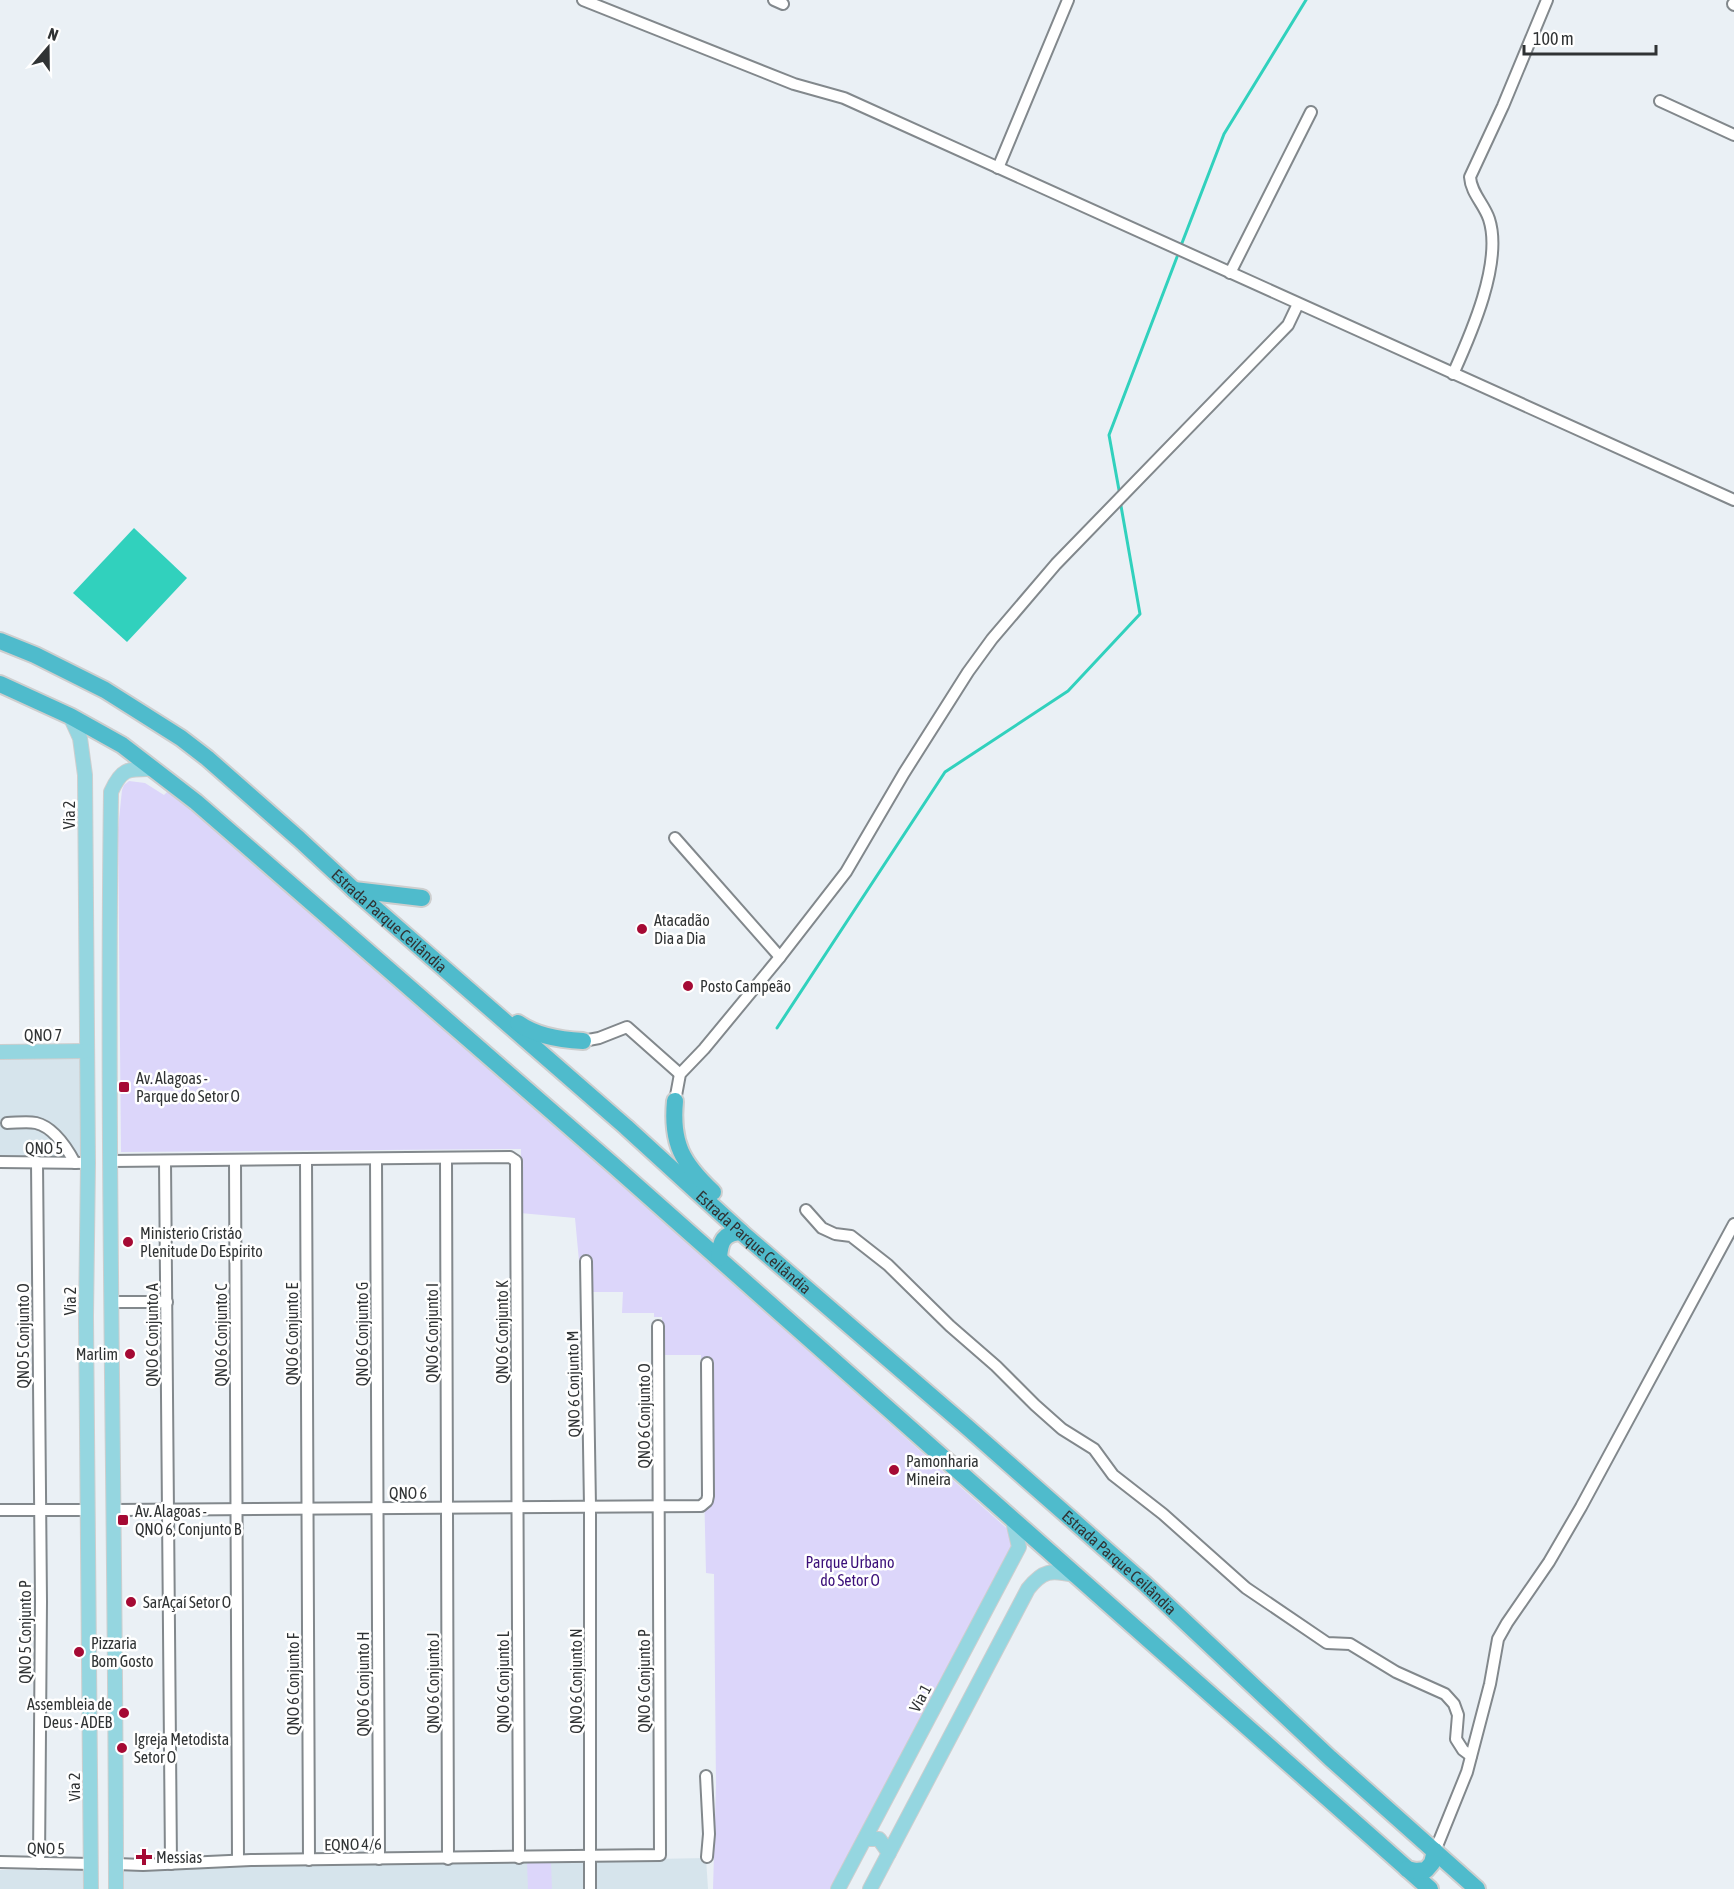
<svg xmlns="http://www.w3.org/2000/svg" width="1734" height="1889" font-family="'Asap Condensed',sans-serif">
  <rect width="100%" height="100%" fill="#eaf0f5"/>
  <g fill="#d6e4ec">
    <path d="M73,1056L81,1060L82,1154L76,1157H0V1057Z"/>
    <path d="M706,1858L708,1889H120V1869Z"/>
    <path d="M87,1869V1889H0V1870Z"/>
  </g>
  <g fill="#dcd6fa">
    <path d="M129,781L145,783L164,795L167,792L181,797L558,1127L1012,1533L1015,1544L836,1889H713L716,1785L714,1574L706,1573L701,1355H662V1317H654V1313H622L623,1292H591L590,1260L579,1261L575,1218L520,1213L521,1149L121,1152L118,829L122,790L124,785Z"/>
    <path d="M527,1863H551L552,1889H528Z"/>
  </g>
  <path fill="#31d1bd" d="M134,528L187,578L127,642L73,593Z"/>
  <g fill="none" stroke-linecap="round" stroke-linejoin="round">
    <g stroke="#31d1bd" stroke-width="3">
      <path d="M1182,243L1224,134L1306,0"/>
      <path d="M1119,490L1109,435L1177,257"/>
      <path d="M777,1028L945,772L1068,691L1140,614L1121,506"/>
    </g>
    <defs>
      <g id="minor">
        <path d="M583,0L794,84L844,98L1734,500"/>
        <path d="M774,0L783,4"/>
        <path d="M1733,4L1734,5"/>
        <path d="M1660,101L1734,135"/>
        <path d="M998,168L1068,0"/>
        <path d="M1230,273L1311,112"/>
        <path d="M1453,374C1471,334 1503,262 1489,219C1484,204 1471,193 1470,177L1503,106L1547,0"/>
        <path d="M675,838L780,957"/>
        <path d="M583,1041L599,1038L627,1027L680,1074"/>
        <path d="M675,1101L680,1074L704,1049L780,957L846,872L904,773L968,672L992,639L1056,564L1288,325L1298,304"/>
        <path d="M7,1123C16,1123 27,1121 36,1123C53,1127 67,1148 75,1163"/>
        <path d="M446,1158L448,1859"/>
        <path d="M306,1159L309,1860"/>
        <path d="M376,1159L379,1859"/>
        <path d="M112,1161L510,1157L516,1161L519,1858"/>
        <path d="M165,1161L171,1864"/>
        <path d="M235,1161L238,1860"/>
        <path d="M0,1162L88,1163"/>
        <path d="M37,1162L41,1601L39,1863"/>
        <path d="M806,1210L822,1228L835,1234L851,1236L888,1265L950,1326L996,1366L1035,1405L1062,1429L1094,1449L1113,1475L1163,1514L1246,1588L1327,1643L1350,1644L1396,1672L1445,1694L1454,1704L1458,1715L1456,1739L1463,1750L1471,1756"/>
        <path d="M586,1261L590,1506V1889"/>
        <path d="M112,1302H167"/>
        <path d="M0,1510H88"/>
        <path d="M114,1510L701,1506L707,1501L708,1496L707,1363"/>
        <path d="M706,1776L709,1834L707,1857"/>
        <path d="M1435,1851L1467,1772L1490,1684L1498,1639L1507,1623L1549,1562L1581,1507L1734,1224"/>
        <path d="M0,1862L91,1864"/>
        <path d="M116,1864L143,1865L251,1860L660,1855L658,1326"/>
      </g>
      <g id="major">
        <path d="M70,716L80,738L85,775L88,1163L86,1317L91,1889"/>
        <path d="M0,1052L86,1051"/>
        <path d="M865,1839H879L889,1853"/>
        <path d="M116,1889C116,1523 106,1158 111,792C122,767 129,769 154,769"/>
        <path d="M838,1889L1019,1547L1013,1521"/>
        <path d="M870,1889L1028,1589C1043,1570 1051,1570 1074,1575"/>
      </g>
      <g id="highway">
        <path id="s1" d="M0,641L35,655L105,690L181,738L207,758L299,839L354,890L626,1127L741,1232L967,1427L1145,1584L1330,1758L1477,1889"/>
        <path d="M0,684L70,716L122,745L196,802L612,1164L1430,1889"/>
        <path d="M354,890L422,898"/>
        <path d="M518,1023C536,1036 561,1040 583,1041"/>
        <path d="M675,1101C671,1143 682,1163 713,1192"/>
        <path d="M719,1258C720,1242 723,1233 741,1232"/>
        <path d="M1407,1869L1416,1871L1426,1870L1432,1863L1435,1851"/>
      </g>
    </defs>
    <use href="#minor" stroke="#82888c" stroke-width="14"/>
    <use href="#major" stroke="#cdcece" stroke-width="16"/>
    <use href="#highway" stroke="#cdcece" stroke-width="20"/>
    <use href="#minor" stroke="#fff" stroke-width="10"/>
    <use href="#major" stroke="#95d6e0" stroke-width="14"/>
    <use href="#highway" stroke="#4fbbcc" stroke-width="16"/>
  </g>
  <g fill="#a50a34" stroke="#fff" stroke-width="2">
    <circle cx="642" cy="929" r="6"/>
    <circle cx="688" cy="986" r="6"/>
    <rect x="118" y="1081" width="12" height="12" rx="3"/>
    <circle cx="128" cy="1242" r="6"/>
    <circle cx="130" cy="1354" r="6"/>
    <circle cx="894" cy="1470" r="6"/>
    <rect x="117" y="1514" width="12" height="12" rx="3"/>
    <circle cx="131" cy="1602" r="6"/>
    <circle cx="79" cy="1652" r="6"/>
    <circle cx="124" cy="1713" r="6"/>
    <circle cx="122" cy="1748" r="6"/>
    <path d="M141 1848h6v6h6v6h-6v6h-6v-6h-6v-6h6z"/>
  </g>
  <g text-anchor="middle" stroke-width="5" stroke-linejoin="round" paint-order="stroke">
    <g font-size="16" fill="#303334" stroke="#fff">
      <text transform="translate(69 815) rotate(-90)" y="6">Via 2</text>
      <text dy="6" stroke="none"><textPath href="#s1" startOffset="483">Estrada Parque Ceilândia</textPath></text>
      <text x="43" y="1041">QNO 7</text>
      <text x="44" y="1154">QNO 5</text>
      <text dy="6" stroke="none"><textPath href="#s1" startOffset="969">Estrada Parque Ceilândia</textPath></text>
      <text transform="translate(70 1301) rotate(-90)" y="6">Via 2</text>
      <text transform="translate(502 1332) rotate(-90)" y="6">QNO 6 Conjunto K</text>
      <text transform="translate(432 1333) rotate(-90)" y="6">QNO 6 Conjunto I</text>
      <text transform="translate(292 1334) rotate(-90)" y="6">QNO 6 Conjunto E</text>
      <text transform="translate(362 1334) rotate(-90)" y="6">QNO 6 Conjunto G</text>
      <text transform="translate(152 1335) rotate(-90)" y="6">QNO 6 Conjunto A</text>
      <text transform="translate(221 1335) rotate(-90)" y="6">QNO 6 Conjunto C</text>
      <text transform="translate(23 1336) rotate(-90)" y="6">QNO 5 Conjunto O</text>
      <text transform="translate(573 1384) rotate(-91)" y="6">QNO 6 Conjunto M</text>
      <text transform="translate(644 1416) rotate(-90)" y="6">QNO 6 Conjunto O</text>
      <text x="408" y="1499">QNO 6</text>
      <text dy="6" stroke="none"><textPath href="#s1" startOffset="1455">Estrada Parque Ceilândia</textPath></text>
      <text transform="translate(25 1632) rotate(-90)" y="6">QNO 5 Conjunto P</text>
      <text transform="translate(576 1681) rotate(-90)" y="6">QNO 6 Conjunto N</text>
      <text transform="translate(644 1681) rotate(-90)" y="6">QNO 6 Conjunto P</text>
      <text transform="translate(503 1682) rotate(-90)" y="6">QNO 6 Conjunto L</text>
      <text transform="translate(433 1683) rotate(-90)" y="6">QNO 6 Conjunto J</text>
      <text transform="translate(293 1684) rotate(-90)" y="6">QNO 6 Conjunto F</text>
      <text transform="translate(363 1684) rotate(-90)" y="6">QNO 6 Conjunto H</text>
      <text transform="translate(920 1698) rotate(-62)" y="6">Via 1</text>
      <text transform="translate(74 1787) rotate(-91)" y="6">Via 2</text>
      <text transform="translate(353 1844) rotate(-1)" y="6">EQNO 4/6</text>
      <text transform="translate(46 1848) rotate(1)" y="6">QNO 5</text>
    </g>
    <g font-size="16" fill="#303334" stroke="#fff" text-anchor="start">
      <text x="654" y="926">Atacadão<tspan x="654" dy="18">Dia a Dia</tspan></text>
      <text x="700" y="992">Posto Campeão</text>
      <text x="136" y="1084">Av. Alagoas -<tspan x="136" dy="18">Parque do Setor O</tspan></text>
      <text x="140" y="1239">Ministerio Cristáo<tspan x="140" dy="18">Plenitude Do Espirito</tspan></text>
      <text x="118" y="1360" text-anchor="end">Marlim</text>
      <text x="906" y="1467">Pamonharia<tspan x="906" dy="18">Mineira</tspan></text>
      <text x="135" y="1517">Av. Alagoas -<tspan x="135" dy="18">QNO 6, Conjunto B</tspan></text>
      <text x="143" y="1608">SarAçaí Setor O</text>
      <text x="91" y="1649">Pizzaria<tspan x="91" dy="18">Bom Gosto</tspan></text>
      <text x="112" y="1710" text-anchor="end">Assembleia de<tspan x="112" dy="18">Deus - ADEB</tspan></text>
      <text x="134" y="1745">Igreja Metodista<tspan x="134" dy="18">Setor O</tspan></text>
      <text x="156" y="1863">Messias</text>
    </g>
    <g font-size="16" fill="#3b107a" stroke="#fff">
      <text x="850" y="1568">Parque Urbano<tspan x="850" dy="18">do Setor O</tspan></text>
    </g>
  </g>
  <g transform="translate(48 48) rotate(20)" stroke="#ffffff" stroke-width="4.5" paint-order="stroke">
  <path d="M0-4.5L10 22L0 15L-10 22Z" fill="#303334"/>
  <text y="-9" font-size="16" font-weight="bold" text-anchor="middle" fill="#303334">N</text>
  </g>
  <path d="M1524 45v9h132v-9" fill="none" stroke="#303334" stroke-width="3"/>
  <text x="1533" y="45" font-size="18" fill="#303334" stroke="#ffffff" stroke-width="4.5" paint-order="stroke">100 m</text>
</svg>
